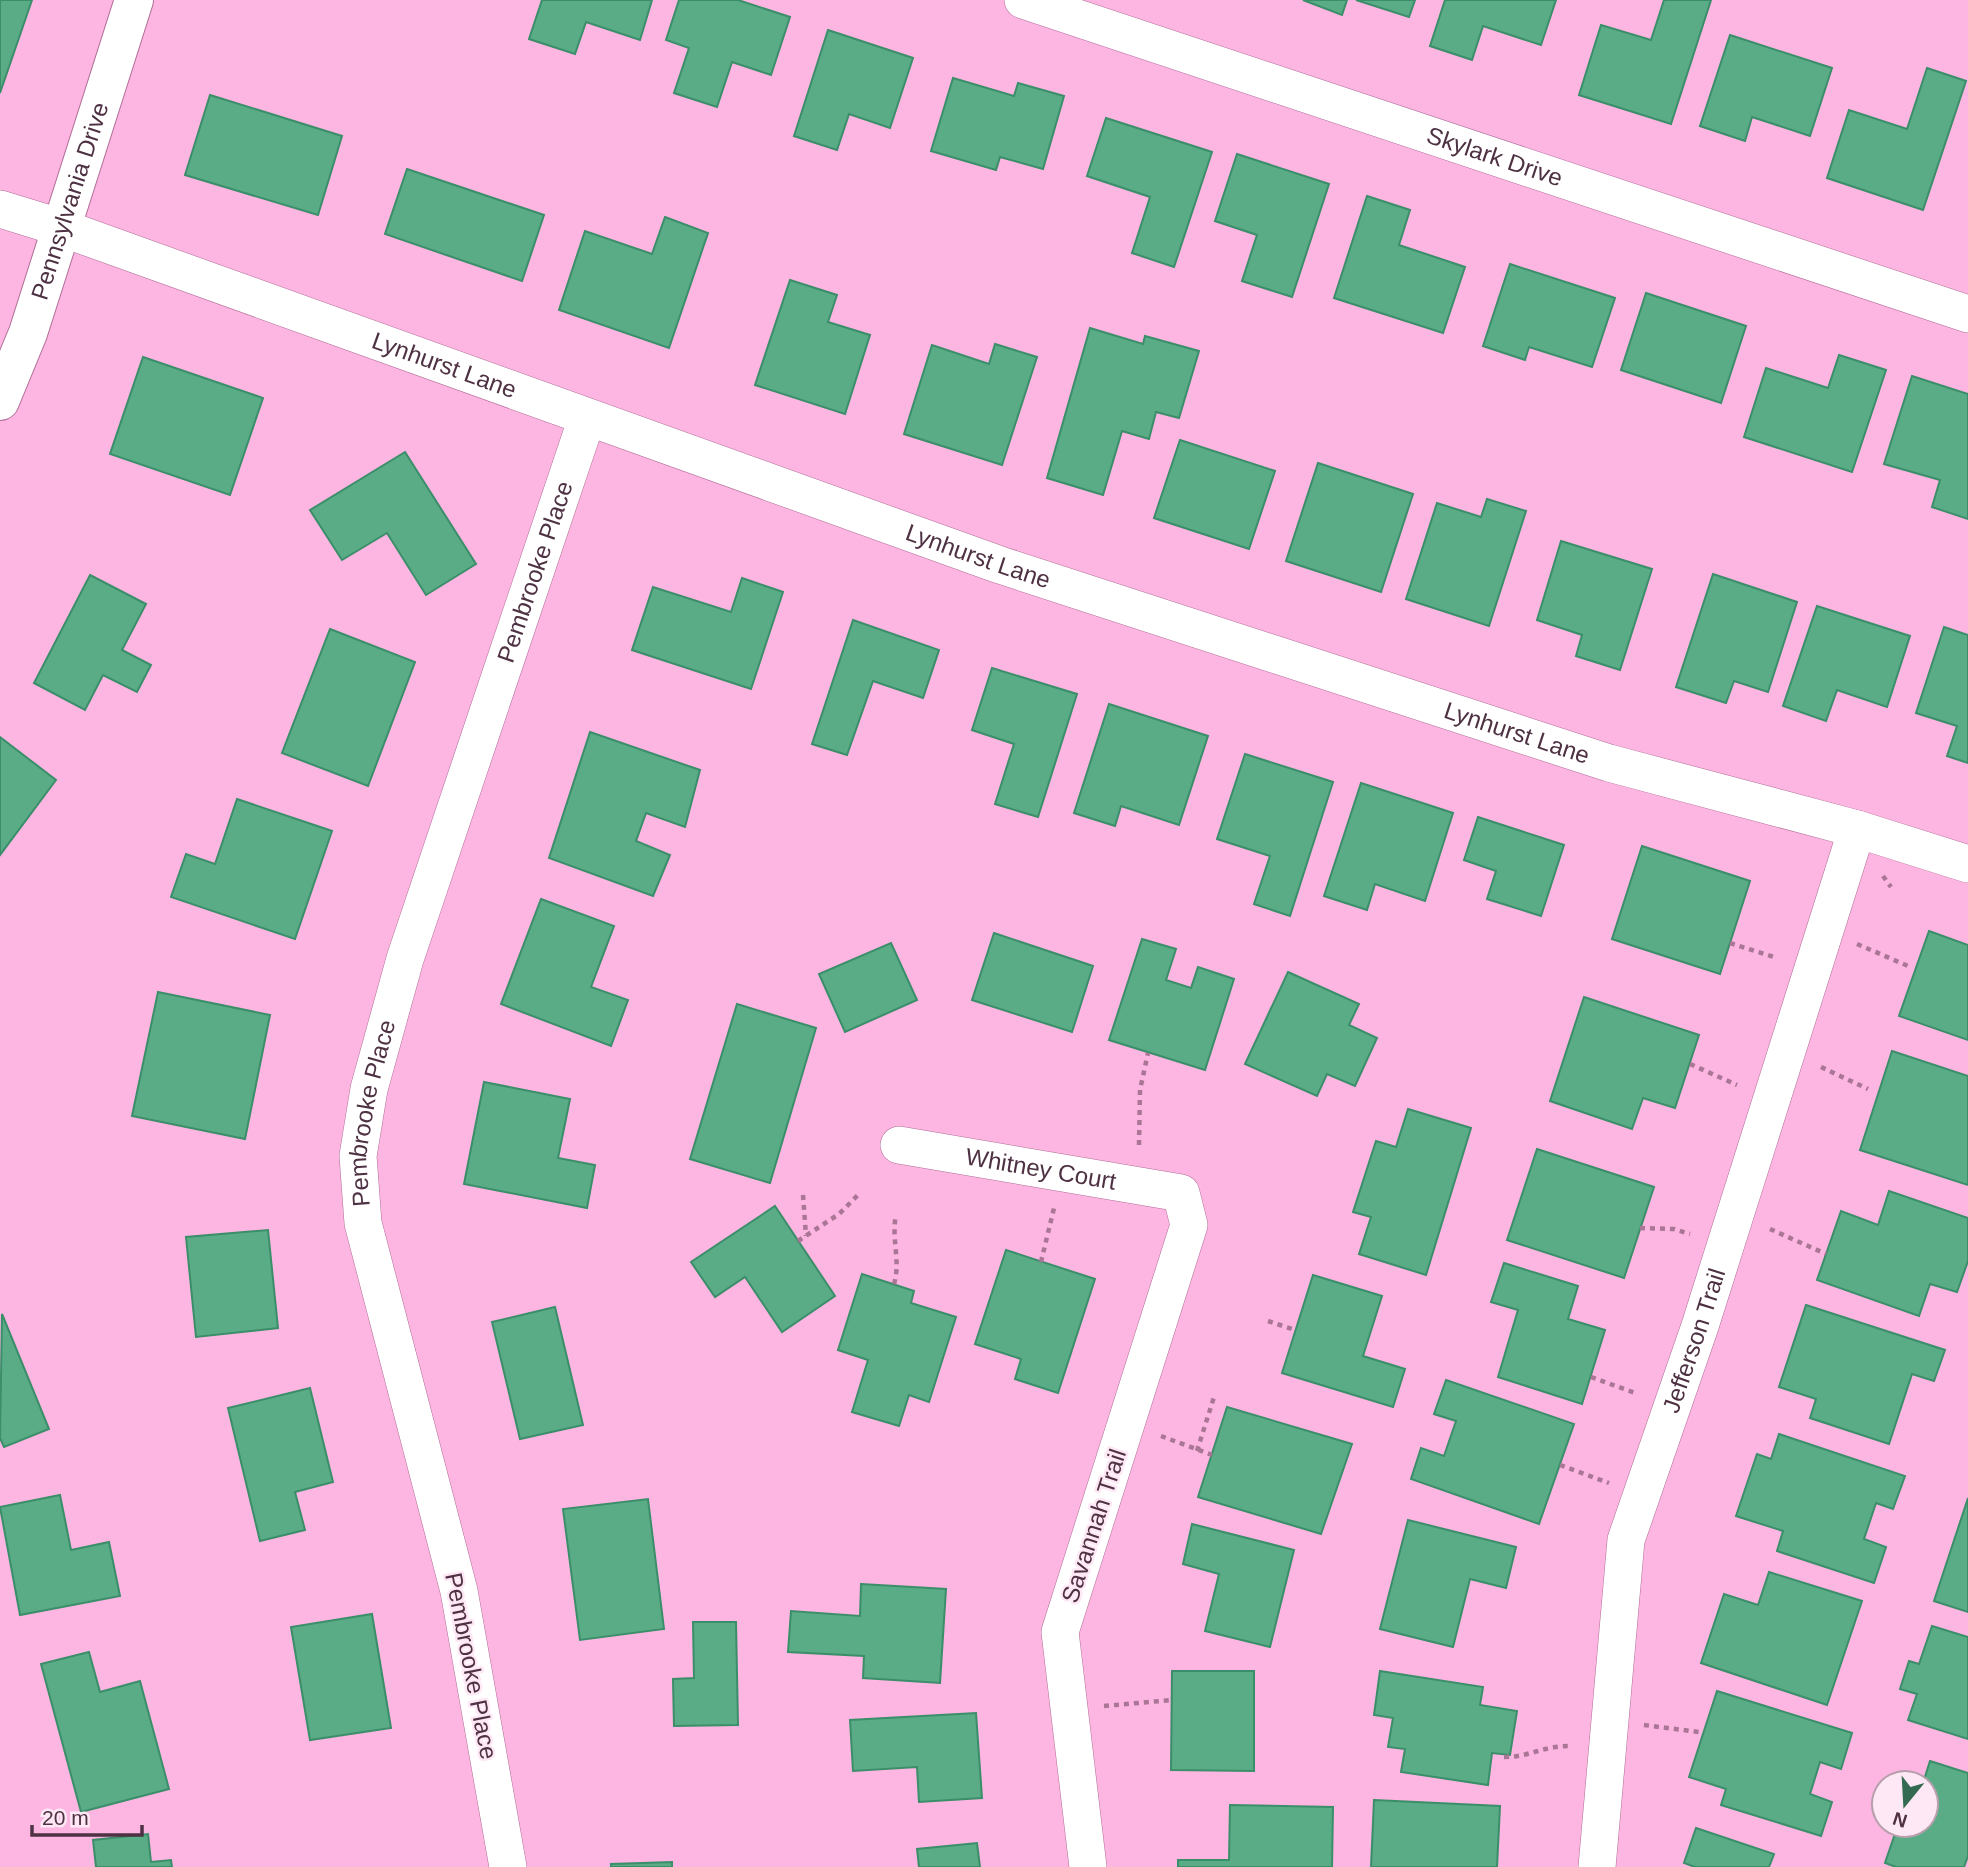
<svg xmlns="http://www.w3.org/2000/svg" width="1968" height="1867" font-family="Helvetica,sans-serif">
  <rect width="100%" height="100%" fill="#fdb5e1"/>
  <g fill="#5aac86" stroke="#3b8e6a" stroke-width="2">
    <path d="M0,0H32L0,93Z"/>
    <path d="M542,0H652L640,40L586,22L575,54L529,39Z"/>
    <path d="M679,0H738L790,17L771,75L732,62L717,107L674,93L689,48L666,40Z"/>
    <path d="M1303,0H1347L1342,15Z"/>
    <path d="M1356,0H1415L1409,17Z"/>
    <path d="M1445,0H1556L1541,45L1483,26L1472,60L1430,46Z"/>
    <path d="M1664,0H1711L1671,124L1579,95L1601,25L1651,40Z"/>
    <path d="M828,30L913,58L890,128L849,114L837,150L794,136Z"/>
    <path d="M1730,35L1832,68L1810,136L1752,117L1745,141L1700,126Z"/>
    <path d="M1927,68L1966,81L1923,210L1827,178L1849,110L1907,129Z"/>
    <path d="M953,78L1014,96L1018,83L1064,96L1043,169L1000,157L996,170L931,151Z"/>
    <path d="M210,95L342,136L318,215L185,175Z"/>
    <path d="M1106,118L1212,152L1174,267L1132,253L1150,197L1087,176Z"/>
    <path d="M1237,154L1329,184L1292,297L1242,281L1257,235L1215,221Z"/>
    <path d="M407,169L544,215L522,281L385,234Z"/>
    <path d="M1367,196L1410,210L1399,245L1465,267L1443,333L1334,298Z"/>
    <path d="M665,217L708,233L669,348L559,310L585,231L652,254Z"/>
    <path d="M1510,264L1615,298L1592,367L1529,347L1525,360L1483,346Z"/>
    <path d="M790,280L837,295L828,322L870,335L845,414L755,385Z"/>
    <path d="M1646,293L1746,326L1721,403L1621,370Z"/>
    <path d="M1090,328L1143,344L1145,336L1199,351L1179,418L1156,412L1149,439L1122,431L1103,495L1047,478Z"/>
    <path d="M995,344L1037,357L1002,465L904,434L932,345L989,364Z"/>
    <path d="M1839,355L1886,370L1852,472L1744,437L1766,368L1828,388Z"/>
    <path d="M143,357L263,398L230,495L110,454Z"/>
    <path d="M1912,376L1968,394V519L1932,507L1940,480L1884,464Z"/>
    <path d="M1180,440L1275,471L1249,549L1154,518Z"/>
    <path d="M405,452L476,564L426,595L387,533L342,560L310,510Z"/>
    <path d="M1318,463L1413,494L1381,592L1286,561Z"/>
    <path d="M1487,499L1526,511L1489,626L1406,599L1437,503L1481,517Z"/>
    <path d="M1561,541L1652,569L1620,670L1576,656L1582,635L1537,620Z"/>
    <path d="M1713,574L1797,602L1768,692L1734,681L1726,703L1676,687Z"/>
    <path d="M90,575L146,604L122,650L151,665L137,692L103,675L85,710L34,683Z"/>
    <path d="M742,578L783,592L751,689L632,650L653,587L731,612Z"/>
    <path d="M1817,606L1910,636L1887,707L1837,690L1826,721L1783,706Z"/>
    <path d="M853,620L939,650L923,698L873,681L847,755L812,744Z"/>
    <path d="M1944,627L1968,635V763L1947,756L1957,726L1916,713Z"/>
    <path d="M330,629L415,662L368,786L282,753Z"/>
    <path d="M992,668L1077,694L1038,817L995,804L1014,744L972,730Z"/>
    <path d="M1109,704L1208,736L1179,825L1121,806L1115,826L1074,813Z"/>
    <path d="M590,732L700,770L685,827L646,813L636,841L670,855L653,896L549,858Z"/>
    <path d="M0,737L56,780L0,855Z"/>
    <path d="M1245,754L1333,782L1290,916L1254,904L1270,856L1217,839Z"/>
    <path d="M1361,783L1453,813L1425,901L1375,884L1367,910L1324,896Z"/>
    <path d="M237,799L332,831L295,939L171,897L186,854L215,864Z"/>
    <path d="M1478,817L1564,845L1541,916L1487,899L1496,871L1464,860Z"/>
    <path d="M1642,846L1750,881L1720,974L1612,939Z"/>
    <path d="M541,899L614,926L591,987L628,1000L611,1046L501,1004Z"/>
    <path d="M1929,931L1968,945V1040L1899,1016Z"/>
    <path d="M994,933L1093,966L1072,1032L972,1000Z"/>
    <path d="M1142,939L1176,949L1166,980L1191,988L1198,967L1234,979L1205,1070L1109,1040Z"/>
    <path d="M891,943L917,1000L845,1032L819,974Z"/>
    <path d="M1288,972L1359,1004L1349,1025L1377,1038L1355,1086L1327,1074L1317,1096L1245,1064Z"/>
    <path d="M158,992L270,1015L245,1139L132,1116Z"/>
    <path d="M1584,997L1699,1035L1675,1108L1643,1098L1632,1129L1550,1101Z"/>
    <path d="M737,1004L816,1028L770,1183L690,1159Z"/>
    <path d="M1892,1051L1968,1076V1185L1860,1150Z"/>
    <path d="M484,1082L570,1099L558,1158L595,1165L587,1208L464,1184Z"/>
    <path d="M1408,1109L1471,1128L1426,1275L1359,1254L1371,1217L1353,1212L1376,1141L1396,1147Z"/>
    <path d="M1537,1149L1654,1187L1624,1278L1507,1240Z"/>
    <path d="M1889,1191L1968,1218V1261L1957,1292L1930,1284L1919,1316L1817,1280L1841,1211L1878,1225Z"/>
    <path d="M775,1206L835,1296L782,1332L745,1277L715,1297L691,1262Z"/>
    <path d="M268,1230L278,1328L196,1337L186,1237Z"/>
    <path d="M1006,1250L1095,1279L1058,1393L1015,1379L1021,1359L975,1344Z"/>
    <path d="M1504,1263L1578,1286L1568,1319L1605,1330L1582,1404L1498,1377L1518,1310L1491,1302Z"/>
    <path d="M862,1274L914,1291L911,1303L956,1317L929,1402L909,1395L899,1426L852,1412L868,1360L838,1350Z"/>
    <path d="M1313,1275L1382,1296L1363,1356L1405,1369L1393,1407L1282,1373Z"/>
    <path d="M1806,1305L1945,1350L1934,1381L1912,1374L1889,1444L1810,1418L1816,1399L1779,1387Z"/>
    <path d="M555,1307L583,1425L520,1439L492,1322Z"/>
    <path d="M2,1314L49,1429L4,1447L0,1438Z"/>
    <path d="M1446,1380L1574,1424L1539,1524L1411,1479L1421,1448L1444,1456L1456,1421L1434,1414Z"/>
    <path d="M310,1388L333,1482L295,1492L305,1530L260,1541L228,1408Z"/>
    <path d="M1227,1407L1352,1444L1321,1534L1198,1497Z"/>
    <path d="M1779,1434L1905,1476L1893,1509L1876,1503L1864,1539L1886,1547L1874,1583L1777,1551L1783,1531L1736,1516L1757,1454L1771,1459Z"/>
    <path d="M60,1495L71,1550L109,1542L120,1596L20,1615L0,1507Z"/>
    <path d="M1968,1498V1612L1934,1601Z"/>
    <path d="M648,1499L664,1629L580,1640L563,1509Z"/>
    <path d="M1408,1520L1516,1547L1506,1588L1470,1579L1453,1647L1380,1629Z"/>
    <path d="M1192,1524L1294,1550L1270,1647L1205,1631L1219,1574L1183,1564Z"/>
    <path d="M1769,1572L1862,1601L1827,1705L1701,1663L1724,1594L1758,1605Z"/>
    <path d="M861,1584L946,1589L940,1683L863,1678L864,1656L788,1652L791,1611L860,1616Z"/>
    <path d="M372,1614L391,1728L310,1740L291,1627Z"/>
    <path d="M693,1622H736L738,1725L674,1726L673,1679L694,1678Z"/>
    <path d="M1932,1626L1968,1637V1739L1908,1720L1917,1694L1900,1689L1909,1661L1919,1664Z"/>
    <path d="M89,1652L100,1692L140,1681L169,1789L81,1812L41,1664Z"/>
    <path d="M1172,1671H1254V1771L1171,1770Z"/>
    <path d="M1380,1671L1483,1687L1480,1705L1517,1711L1510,1755L1492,1753L1488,1785L1401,1772L1405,1749L1388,1747L1393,1718L1374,1715Z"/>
    <path d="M1717,1691L1852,1733L1841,1769L1820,1762L1810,1794L1832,1802L1821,1836L1721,1805L1726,1789L1689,1777Z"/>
    <path d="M976,1713L982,1798L919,1802L917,1767L853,1771L850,1720Z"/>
    <path d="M1930,1761L1968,1773V1856L1964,1867H1896L1885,1863L1898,1825H1926V1783H1923Z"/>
    <path d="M1374,1800L1500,1806L1497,1867H1371Z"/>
    <path d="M1230,1805L1333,1807L1332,1867H1178V1860H1229Z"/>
    <path d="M1696,1828L1774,1854L1769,1867H1695L1684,1863Z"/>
    <path d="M148,1834L151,1862L171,1860L172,1867H96L93,1840Z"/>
    <path d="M977,1843L980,1867H919L917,1849Z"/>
    <path d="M672,1862V1867H611V1864Z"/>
  </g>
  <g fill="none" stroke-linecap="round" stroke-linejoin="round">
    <defs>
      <g id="minor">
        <path id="s1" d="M1023,0L1968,314"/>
        <path id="s2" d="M0,209L62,228L1000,565L1609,763L1857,829L1968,864"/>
        <path id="s3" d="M899,1145L1181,1193L1189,1225L1060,1632L1088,1867"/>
        <path id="s4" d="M508,1867L459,1591L363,1223L358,1156L369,1089L405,959L587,418"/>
        <path id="s5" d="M1597,1867L1626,1540L1700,1326L1857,829"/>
      </g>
      <g id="tertiary">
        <path id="s6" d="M0,401L28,333L134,0"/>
      </g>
    </defs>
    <use href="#minor" stroke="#b06e97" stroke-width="38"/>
    <use href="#tertiary" stroke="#b06e97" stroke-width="40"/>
    <g stroke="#aa7696" stroke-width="4.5" stroke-dasharray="5 5" stroke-linecap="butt">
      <path d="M1883,876L1891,887"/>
      <path d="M1730,943L1777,958"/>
      <path d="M1857,944L1908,966"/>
      <path d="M1690,1064L1737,1085"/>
      <path d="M1821,1067L1868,1089"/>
      <path d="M1139,1145L1140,1090L1148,1053"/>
      <path d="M803,1195L806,1236"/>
      <path d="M1640,1228L1674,1229L1690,1234"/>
      <path d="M1770,1229L1826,1254"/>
      <path d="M798,1241L839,1214L858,1195"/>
      <path d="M1041,1262L1054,1208"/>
      <path d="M894,1284C901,1261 891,1239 896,1215"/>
      <path d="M1268,1321L1295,1330"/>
      <path d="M1591,1377L1638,1394"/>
      <path d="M1161,1436L1212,1455"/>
      <path d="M1197,1451L1214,1397"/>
      <path d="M1560,1465L1609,1483"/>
      <path d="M1104,1706L1172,1700"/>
      <path d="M1644,1725L1699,1732"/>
      <path d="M1504,1757C1530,1757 1545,1745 1572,1746"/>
    </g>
    <use href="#minor" stroke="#fff" stroke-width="37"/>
    <use href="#tertiary" stroke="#fff" stroke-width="38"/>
  </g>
  <g text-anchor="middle" stroke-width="5" stroke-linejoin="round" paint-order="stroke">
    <g font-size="24" fill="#4e3143" stroke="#ffe8f5">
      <text dy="8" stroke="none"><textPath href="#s1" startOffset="497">Skylark Drive</textPath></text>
      <text dy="8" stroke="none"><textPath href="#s6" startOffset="212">Pennsylvania Drive</textPath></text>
      <text dy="8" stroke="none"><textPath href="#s2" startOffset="471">Lynhurst Lane</textPath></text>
      <text dy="8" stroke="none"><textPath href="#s2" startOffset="1038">Lynhurst Lane</textPath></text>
      <text dy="8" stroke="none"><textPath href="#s4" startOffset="1339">Pembrooke Place</textPath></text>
      <text dy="8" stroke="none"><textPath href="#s2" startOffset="1605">Lynhurst Lane</textPath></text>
      <text dy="8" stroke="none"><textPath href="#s4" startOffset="772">Pembrooke Place</textPath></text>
      <text dy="8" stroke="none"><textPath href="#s3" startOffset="144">Whitney Court</textPath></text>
      <text dy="8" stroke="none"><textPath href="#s5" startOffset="539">Jefferson Trail</textPath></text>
      <text transform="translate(1094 1526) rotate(-72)" y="8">Savannah Trail</text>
      <text transform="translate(471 1666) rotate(79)" y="8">Pembrooke Place</text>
    </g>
  </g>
  <g transform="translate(1905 1804) rotate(198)"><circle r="33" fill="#ffe8f5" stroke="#b89fae" stroke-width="2"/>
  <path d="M0-5L12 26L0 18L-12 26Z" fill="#336a51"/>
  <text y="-10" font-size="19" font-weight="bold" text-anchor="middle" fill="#4e3143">N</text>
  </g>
  <path d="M32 1825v10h110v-10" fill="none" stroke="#4e3143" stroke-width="3.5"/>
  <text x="42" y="1825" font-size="21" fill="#4e3143" stroke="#ffe8f5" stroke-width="5" paint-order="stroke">20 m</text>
</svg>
